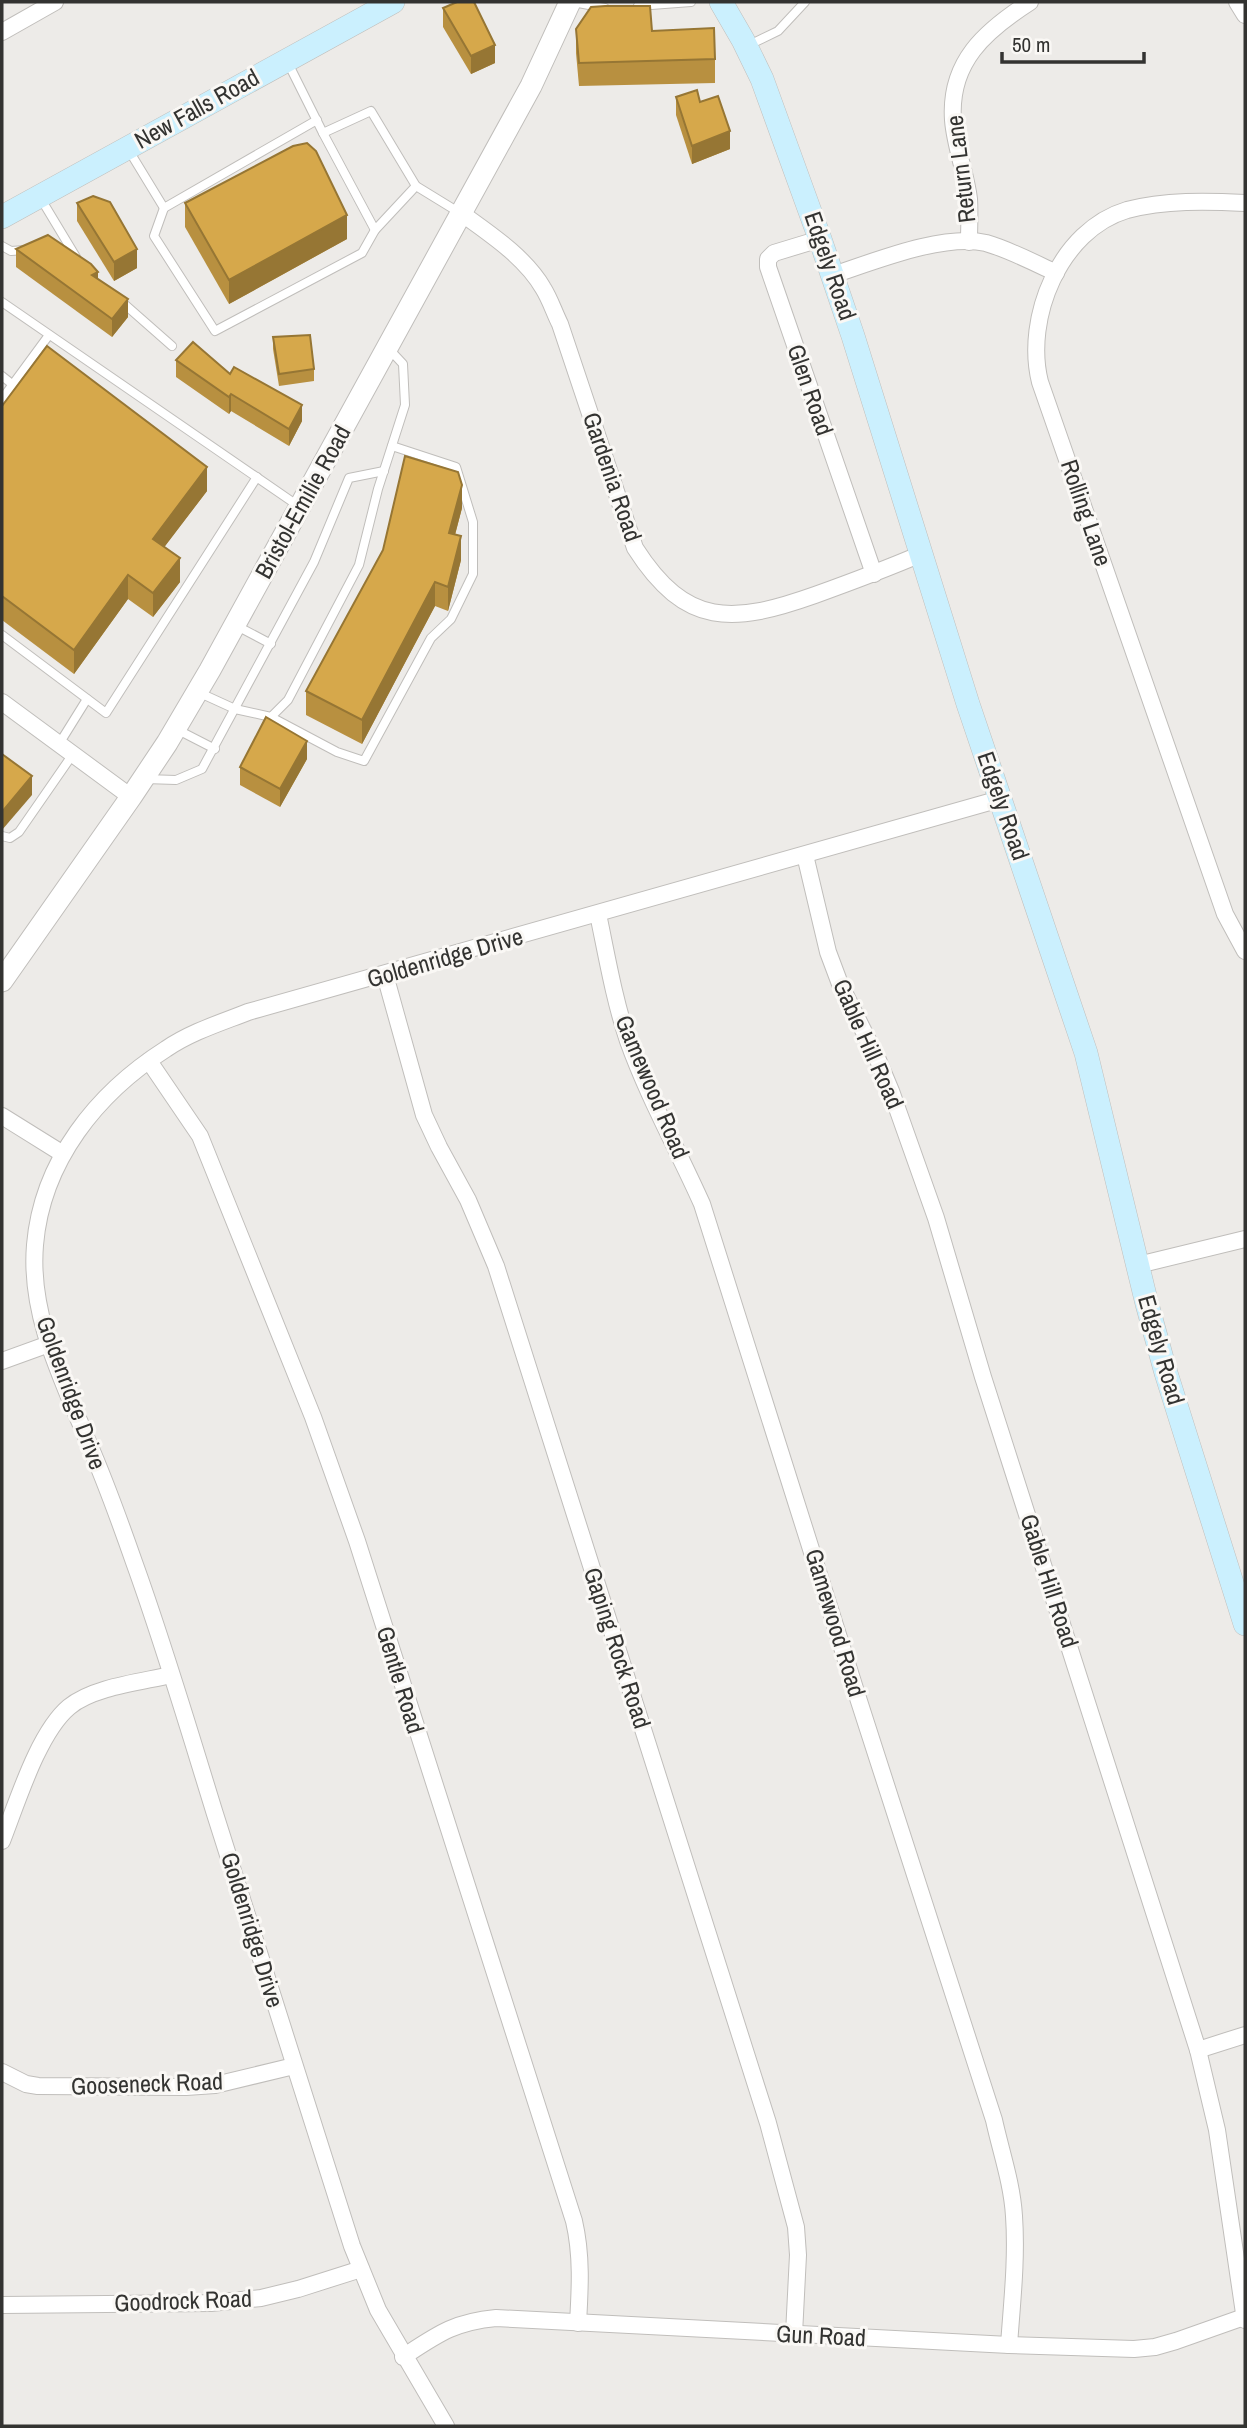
<svg xmlns="http://www.w3.org/2000/svg" width="1247" height="2428" font-family="'Archivo Narrow',sans-serif">
  <rect width="100%" height="100%" fill="#edebe8"/>
  <g fill="none" stroke-linecap="round" stroke-linejoin="round">
    <defs>
      <g id="service">
        <path d="M573,2L605,8"/>
        <path d="M638,6L691,2"/>
        <path d="M747,46L778,31L805,2"/>
        <path d="M288,63L323,133L371,111L416,186L460,213"/>
        <path d="M323,133L375,230L416,186"/>
        <path d="M128,149L164,208L317,120"/>
        <path d="M41,199L76,257"/>
        <path d="M164,208L154,236L215,331L362,253L375,230"/>
        <path d="M2,246L11,251L25,250"/>
        <path d="M2,302L297,505"/>
        <path d="M122,302L172,346"/>
        <path d="M2,376L12,384"/>
        <path d="M2,399L49,335"/>
        <path d="M235,625L271,644"/>
        <path d="M2,635L106,713L257,477"/>
        <path d="M200,693L235,709L271,717L288,700L359,565L378,489L405,405L403,364L389,349"/>
        <path d="M271,717L337,752L364,761L431,638L451,619L473,574V522L456,467L392,446"/>
        <path d="M178,730L215,749"/>
        <path d="M59,744L87,699"/>
        <path d="M145,779L176,780L202,769L314,562L349,478L384,471"/>
        <path d="M2,836L10,838L19,832L73,754"/>
      </g>
      <g id="minor">
        <path d="M1237,2L1245,15"/>
        <path d="M2,32L55,2"/>
        <path d="M1245,203C1207,201 1165,200 1127,210C1060,230 1024,318 1040,382L1225,914L1245,951"/>
        <path d="M461,213C490,234 525,257 543,288C550,299 554,312 560,324L635,548C686,628 733,624 815,595C851,582 886,569 921,554"/>
        <path d="M820,239L774,253L768,259V267L874,574"/>
        <path d="M969,242C969,228 970,213 969,199C966,173 955,147 953,120C949,62 985,31 1030,2"/>
        <path d="M833,275C873,262 944,233 986,243C1010,250 1033,262 1056,273"/>
        <path d="M2,702L131,797"/>
        <path d="M805,855L828,952L840,984L878,1060L891,1091L936,1218L983,1377L1198,2050L1217,2130L1245,2320"/>
        <path d="M598,914C607,957 614,999 628,1041C648,1097 678,1150 702,1204L858,1698L994,2120C1001,2152 1012,2183 1014,2216C1017,2259 1012,2302 1009,2345"/>
        <path d="M385,975L424,1115L439,1147L468,1200L496,1266L768,2123L796,2227L798,2255L794,2334"/>
        <path d="M149,1061L200,1136L313,1417L357,1541L574,2221C582,2255 580,2289 578,2323"/>
        <path d="M2,1116L63,1154"/>
        <path d="M1138,1265L1245,1239"/>
        <path d="M2,1361L49,1344"/>
        <path d="M2,1841C17,1803 38,1733 69,1707C93,1687 141,1682 171,1675"/>
        <path d="M1198,2050L1245,2035"/>
        <path d="M2,2072L26,2084L38,2086L186,2087L215,2085L294,2066"/>
        <path d="M2,2305L211,2303L261,2298L298,2289L361,2269"/>
        <path d="M403,2357C438,2334 454,2322 496,2318L1009,2345L1134,2349L1155,2347L1176,2341L1244,2317"/>
        <path d="M446,2426L378,2310L352,2246C306,2102 261,1958 215,1814C189,1730 164,1645 134,1562C120,1522 106,1483 89,1444C63,1381 29,1316 35,1245C42,1161 97,1093 166,1049C191,1032 220,1023 248,1012L1000,799"/>
      </g>
      <path id="tertiary" d="M2,981L131,797L167,743L210,670L531,86L570,2"/>
      <g id="secondary">
        <path d="M721,2L743,40L762,79L820,239L853,336L968,704L1086,1053L1147,1304L1166,1373L1245,1624"/>
        <path d="M2,217L393,2"/>
      </g>
    </defs>
    <use href="#service" stroke="#c0bebb" stroke-width="10"/>
    <use href="#minor" stroke="#c0bebb" stroke-width="18"/>
    <use href="#tertiary" stroke="#c0bebb" stroke-width="23"/>
    <use href="#secondary" stroke="#c0bebb" stroke-width="24"/>
    <use href="#service" stroke="#fff" stroke-width="8"/>
    <use href="#minor" stroke="#fff" stroke-width="16"/>
    <use href="#tertiary" stroke="#fff" stroke-width="21"/>
    <use href="#secondary" stroke="#cbf0fe" stroke-width="23"/>
  </g>
  <g fill="#b89040">
    <path d="M443,8L495,63L471,74L443,27Z"/>
    <path d="M576,29L652,31L715,59V83L579,86L576,53Z"/>
    <path d="M676,97L700,102L730,149L692,164L676,115Z"/>
    <path d="M77,203L137,268L114,281L77,221Z"/>
    <path d="M185,203L347,239L229,304L185,227Z"/>
    <path d="M16,249L98,280L128,317L112,337L16,267Z"/>
    <path d="M273,337L314,369V381L279,386L273,349Z"/>
    <path d="M176,360L230,374L302,421L289,446L231,411L229,414L176,377Z"/>
    <path d="M2,406L207,491L164,547L180,582L153,617L128,599L74,674L2,620Z"/>
    <path d="M462,508L455,535L461,560L448,611L435,606L362,744L306,715V691L383,550Z"/>
    <path d="M307,759L280,807L240,785V767Z"/>
  </g>
  <g fill="#967634">
    <path d="M495,45V63L471,74V56Z"/>
    <path d="M730,131V149L692,164V146Z"/>
    <path d="M347,215V239L229,304V280Z"/>
    <path d="M137,249V268L114,281V262Z"/>
    <path d="M98,272V290L92,275Z"/>
    <path d="M128,299V317L112,337V319Z"/>
    <path d="M231,394V411L229,414V397Z"/>
    <path d="M302,405V421L289,446V429Z"/>
    <path d="M207,467V491L153,562V539Z"/>
    <path d="M462,485V508L449,557V533Z"/>
    <path d="M461,536V560L448,611V587Z"/>
    <path d="M180,558V582L153,617V593Z"/>
    <path d="M128,575V599L74,674V650Z"/>
    <path d="M435,582V606L362,744V720Z"/>
    <path d="M307,741V759L280,807V789Z"/>
    <path d="M32,776V795L2,830V812Z"/>
  </g>
  <g fill="#d6a84b" stroke="#967634" stroke-width="2">
    <path d="M457,2H474L495,45L471,56L443,8Z"/>
    <path d="M605,6H650L652,31L714,28L715,59L579,63L576,29L591,7Z"/>
    <path d="M697,90L700,102L718,96L730,131L692,146L676,97Z"/>
    <path d="M307,143L316,151L347,215L229,280L185,203L293,146Z"/>
    <path d="M93,196L110,202L137,249L114,262L77,203Z"/>
    <path d="M48,235L91,264L98,272L92,275L128,299L112,319L16,249Z"/>
    <path d="M310,335L314,369L279,374L273,337Z"/>
    <path d="M193,342L230,374L234,367L302,405L289,429L231,394L229,397L176,360Z"/>
    <path d="M47,346L207,467L153,539L180,558L153,593L128,575L74,650L2,596V406Z"/>
    <path d="M405,456L458,472L462,485L449,533L461,536L448,587L435,582L362,720L306,691L383,550Z"/>
    <path d="M266,717L307,741L280,789L240,767Z"/>
    <path d="M2,754L32,776L2,812Z"/>
  </g>
  <g text-anchor="middle" stroke-width="6" stroke-linejoin="round" paint-order="stroke">
    <g font-size="24" fill="#333331" stroke="#faf8f5">
      <text transform="translate(197 109) rotate(-29)" y="8">New Falls Road</text>
      <text transform="translate(961 169) rotate(-97)" y="8">Return Lane</text>
      <text transform="translate(830 266) rotate(71)" y="8">Edgely Road</text>
      <text transform="translate(810 390) rotate(71)" y="8">Glen Road</text>
      <text transform="translate(612 477) rotate(71)" y="8">Gardenia Road</text>
      <text transform="translate(303 502) rotate(-61)" y="8">Bristol-Emilie Road</text>
      <text transform="translate(1086 513) rotate(71)" y="8">Rolling Lane</text>
      <text transform="translate(1003 806) rotate(71)" y="8">Edgely Road</text>
      <text transform="translate(445 958) rotate(-16)" y="8">Goldenridge Drive</text>
      <text transform="translate(868 1044) rotate(66)" y="8">Gable Hill Road</text>
      <text transform="translate(652 1087) rotate(67)" y="8">Gamewood Road</text>
      <text transform="translate(1161 1350) rotate(74)" y="8">Edgely Road</text>
      <text transform="translate(71 1393) rotate(70)" y="8">Goldenridge Drive</text>
      <text transform="translate(1049 1581) rotate(72)" y="8">Gable Hill Road</text>
      <text transform="translate(835 1623) rotate(73)" y="8">Gamewood Road</text>
      <text transform="translate(617 1648) rotate(72)" y="8">Gaping Rock Road</text>
      <text transform="translate(400 1680) rotate(73)" y="8">Gentle Road</text>
      <text transform="translate(252 1930) rotate(73)" y="8">Goldenridge Drive</text>
      <text transform="translate(147 2084) rotate(-2)" y="8">Gooseneck Road</text>
      <text transform="translate(183 2301) rotate(-2)" y="8">Goodrock Road</text>
      <text transform="translate(821 2336) rotate(3)" y="8">Gun Road</text>
    </g>
  </g>
  <rect width="1247" height="2428" fill="none" stroke="#333331" stroke-width="7"/>
  <path d="M1002 52v10h142v-10" fill="none" stroke="#333331" stroke-width="3.5"/>
  <text x="1012" y="52" font-size="21" fill="#333331" stroke="#faf8f5" stroke-width="5" paint-order="stroke">50 m</text>
</svg>
